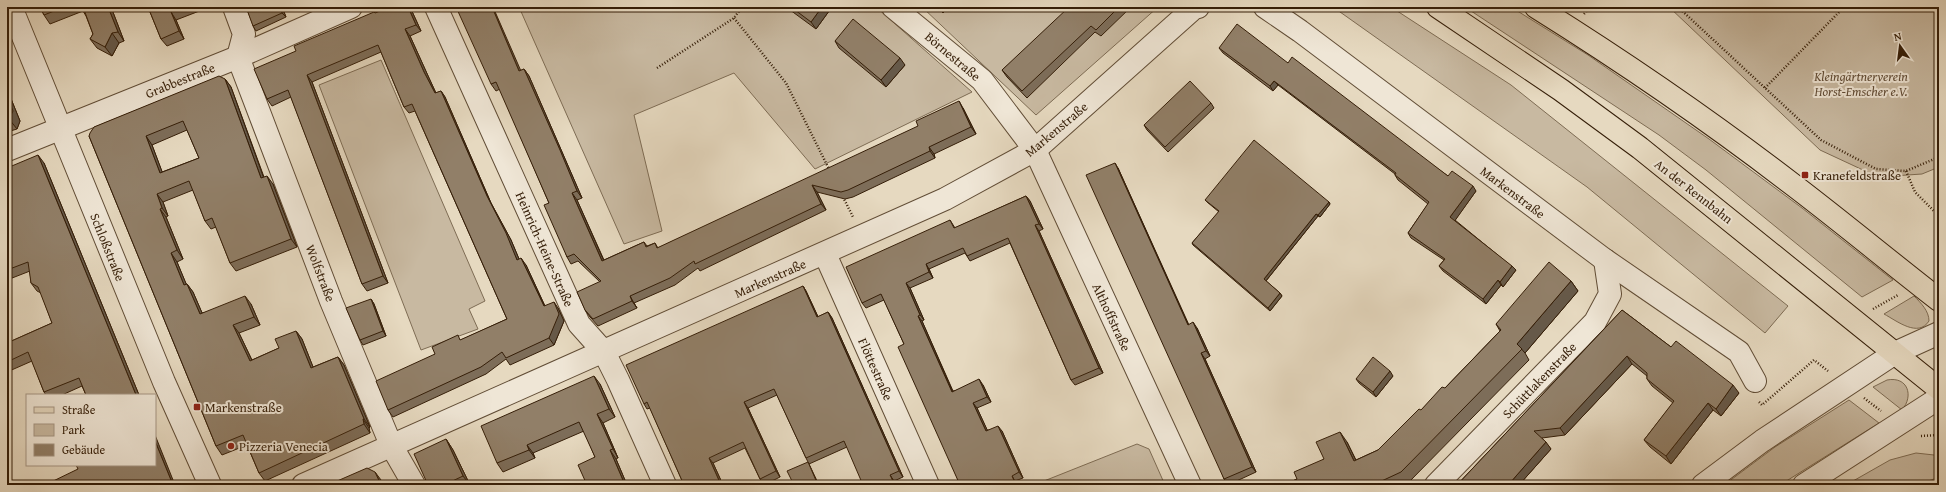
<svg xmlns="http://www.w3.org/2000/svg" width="1946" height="492" font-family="'Gentium Book Plus',serif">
  <rect width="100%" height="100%" fill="#e6d9c0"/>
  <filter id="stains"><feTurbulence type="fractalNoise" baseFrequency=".005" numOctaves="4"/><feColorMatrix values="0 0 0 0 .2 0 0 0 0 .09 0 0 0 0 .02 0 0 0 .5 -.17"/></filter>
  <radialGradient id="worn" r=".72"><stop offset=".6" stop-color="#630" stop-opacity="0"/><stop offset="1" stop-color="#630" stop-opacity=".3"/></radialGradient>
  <g fill="#c8b9a1" stroke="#7e6c54">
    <path d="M519,7H876L972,92L815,169L734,73L634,115L662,231L624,244Z"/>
    <path d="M922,7H1158L1036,115Z"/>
    <path d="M1333,7H1391L1511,85L1788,306L1765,333L1587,187Z"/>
    <path d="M1465,7H1511L1588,55L1709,139L1802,208L1893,280L1862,297L1706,170L1659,135Z"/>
    <path d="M1669,7H1939V167L1922,174L1878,177L1820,150Z"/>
    <path d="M381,60L485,301L469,309L478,329L421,350L319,85Z"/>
    <path d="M1914,296C1921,303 1929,311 1929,321C1918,338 1897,321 1884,314Z"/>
    <path d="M1887,380C1908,376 1914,396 1902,410L1873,387Z"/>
    <path d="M1849,400L1879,423L1780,485H1724L1775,447Z"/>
    <path d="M1137,444L1149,449L1165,485H1046L1044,481Z"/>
    <path d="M1916,453L1934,455L1939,459V477L1918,485H1846L1890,460Z"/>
  </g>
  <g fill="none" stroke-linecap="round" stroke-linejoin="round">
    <defs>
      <g id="minor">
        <path d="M11,7L164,382L210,485"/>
        <path d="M234,7L244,34L238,57L331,301L391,445L414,485"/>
        <path d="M436,7L579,324L604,352L618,380L665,485"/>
        <path d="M893,7L982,80L1035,150L1190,485"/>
        <path d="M1265,7L1300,31L1605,260L1739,352L1755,381"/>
        <path d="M7,150L238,57L351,7"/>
        <path d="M825,254L928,485"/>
        <path d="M303,485L945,199L1035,150L1194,8L1198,7"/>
        <path d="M1436,485L1595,322L1610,294L1605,260"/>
        <path d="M1703,485L1762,441L1895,353L1939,333"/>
        <path d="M1804,485L1939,398"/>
      </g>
      <g id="major">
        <path d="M1438,7L1561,90L1640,148L1939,389"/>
        <path d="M1536,7C1624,62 1710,121 1792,184C1842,222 1890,262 1939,300"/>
      </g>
    </defs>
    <use href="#minor" stroke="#614d36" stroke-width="24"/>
    <use href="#major" stroke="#351e08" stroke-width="24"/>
    <g stroke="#351e08" stroke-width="2.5" stroke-dasharray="1 2" stroke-linecap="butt">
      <path d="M1678,7L1821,140L1876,169L1906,171L1939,157"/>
      <path d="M1584,14L1590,7"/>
      <path d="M734,18L786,83L829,169"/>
      <path d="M657,68L734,18L742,7"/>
      <path d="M1765,88L1844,7"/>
      <path d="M1906,171L1915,192L1939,216"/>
      <path d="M843,197L853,217"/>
      <path d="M1873,309L1898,295"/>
      <path d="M1864,398L1881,411"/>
      <path d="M1759,402L1762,405L1814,360L1828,371"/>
      <path d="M1921,436L1939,435"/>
    </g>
    <use href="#minor" stroke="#efe6d6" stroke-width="22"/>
    <use href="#major" stroke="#e6d9c0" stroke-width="22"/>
  </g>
  <g fill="#7d6d59" stroke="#351e08" fill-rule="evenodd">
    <path d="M40,7H111L124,41L119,43L112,56L97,48L90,39L93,34L86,16L83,11L50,24L44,15Z"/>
    <path d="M148,7H201L202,10L176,20L184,39L167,46L161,39Z"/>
    <path d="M282,7L286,17L256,31L253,26Z"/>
    <path d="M410,7L421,31L410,36L429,78L436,93L441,91L445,97L491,203L511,240L519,259L526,265L545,306L558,308L564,321L554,345L510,365L506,359L486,374L393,417L388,410L435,354L461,340L507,319L415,111L409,113L404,107L381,52L312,82L388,283L367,291L362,284L291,97L272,106L267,99L375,13Z"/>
    <path d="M786,7H832L816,29Z"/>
    <path d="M937,7H949L943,13Z"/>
    <path d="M1078,7H1131L1101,36L1095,32L1027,98L1007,77L1002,70Z"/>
    <path d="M835,41L905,65L886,87L839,48Z"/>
    <path d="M1219,48L1288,63L1448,176L1476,191L1455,220L1516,270L1503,287L1501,285L1486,304L1443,271L1439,266L1444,260L1411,238L1408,233L1428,204L1398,180L1395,175V174L1278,85L1273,91L1223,53Z"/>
    <path d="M524,69L529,76L582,198L577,200L604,260L644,242L647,246L655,243L658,248L963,108L976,134L934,154L935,158L853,197L845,199L817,192L826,210L700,271L698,268L675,285L634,303L637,308L598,326L590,317L585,310L600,282L578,261L571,264L567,257L549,203L500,89L496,91L491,84Z"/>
    <path d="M225,79L231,87L264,177L273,184L297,247L236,271L230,263L216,227L211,229L205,221L193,190L163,202L168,216L166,217L183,259L177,262L186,284H187L193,292L202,313L251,304L260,325L239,333L252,360L279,348L296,331L302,339L313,367L338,357L344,365L370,427L369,428L370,433L265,481L259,473L247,445L222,455L216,446L89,136ZM187,130L199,158L162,172L152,145Z"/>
    <path d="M7,89L20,121L17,129L7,132Z"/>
    <path d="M1211,103L1214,108L1168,152L1147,130L1144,125Z"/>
    <path d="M44,163L139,395H86L82,386L62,395H46L44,392L32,361L7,372V343L52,323L41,293L37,291L31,283L30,271L7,280V168Z"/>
    <path d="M1118,168L1189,325L1197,328L1210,356L1205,359L1256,472L1228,485L1224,479Z"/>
    <path d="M1026,196L1030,201L1043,229L1039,231L1103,373L1075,385L1071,380L1010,243L970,261L965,253L929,269L933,278L910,288L924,320L922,321L953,391L983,385L991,402L977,408L987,430L1002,431L1023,478L1015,481L1017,485H960L904,344L884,300L866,308L862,303L950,220L955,228Z"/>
    <path d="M1205,200L1329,202L1330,204L1320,217L1318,216L1266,281L1280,293L1282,296L1270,311L1193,245L1192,243L1219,212L1207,202Z"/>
    <path d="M1571,281L1578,291L1525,353L1529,360L1408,483L1403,485H1284L1297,479L1347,442L1356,460L1378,450L1421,410L1445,388L1500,331L1496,324Z"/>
    <path d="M803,286L806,291L818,317L828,312L832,318L903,477L894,481L847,447L809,464L806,458L777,395L748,408L780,477L764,485L760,479L745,448L713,463L723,485H684L650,408L647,409L644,404Z"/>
    <path d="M371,299L374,304L386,336L363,345L360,340Z"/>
    <path d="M1622,310L1671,347L1739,393L1721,416L1713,410L1671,464L1650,447L1644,440L1673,403L1652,386L1647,379V376L1632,364L1565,435L1542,438L1551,449L1519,485H1457Z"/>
    <path d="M1393,376L1376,397L1359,383L1356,379Z"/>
    <path d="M600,384L615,417L603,423L618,458L616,459L627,485H587L595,457L584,431L533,453L535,458L503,472L497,463Z"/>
    <path d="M446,439L453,450L470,485H428Z"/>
  </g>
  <g fill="#665949" stroke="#351e08">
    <path d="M108,7H111L124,41L118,32Z"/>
    <path d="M280,7H282L286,17L282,13Z"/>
    <path d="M408,7H410L421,31L416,25Z"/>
    <path d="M492,7H493L524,78L519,71Z"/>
    <path d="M822,7H832L816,29L811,22Z"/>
    <path d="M941,7H949L943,13L940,9Z"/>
    <path d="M171,12L176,20L184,39L179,31Z"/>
    <path d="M405,29L410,36L429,78L439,100L435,93L424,72Z"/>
    <path d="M112,33L119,43L112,56L105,47Z"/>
    <path d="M900,58L905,65L886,87L881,80Z"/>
    <path d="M524,69L529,76L582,198L577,191Z"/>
    <path d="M307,75L312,82L388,283L383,276Z"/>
    <path d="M225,79L231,87L267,187L261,178Z"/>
    <path d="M1274,81L1278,85L1273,91L1270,86Z"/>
    <path d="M7,89L20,121L17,129L9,119L7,96Z"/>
    <path d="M441,91L445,97L491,203L511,240L522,266L517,260L487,196Z"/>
    <path d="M959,101L963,108L976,134L971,127Z"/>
    <path d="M146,136L152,145L166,182L160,173Z"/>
    <path d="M929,147L934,154L935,158L930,151Z"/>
    <path d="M38,155L44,163L139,395H136Z"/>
    <path d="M1115,163L1118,168L1191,331L1188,325Z"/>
    <path d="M267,176L273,184L297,247L291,239Z"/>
    <path d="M812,185L817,192L826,210L821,204Z"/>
    <path d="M1473,186L1476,191L1454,222L1450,217Z"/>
    <path d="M572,193L577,200L607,268L602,261Z"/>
    <path d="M157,194L163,202L168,216L162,208Z"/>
    <path d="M1026,196L1030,201L1043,229L1039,224Z"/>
    <path d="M1329,202L1330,204L1320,217L1318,215Z"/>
    <path d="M160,209L166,217L183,259L177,250Z"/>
    <path d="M1316,214L1318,216L1265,282L1264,279Z"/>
    <path d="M1035,225L1039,231L1103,373L1099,368Z"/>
    <path d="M171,253L177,262L190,293L184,285Z"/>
    <path d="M521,258L526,265L548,313L544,306Z"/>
    <path d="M926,264L929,269L933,278L929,272Z"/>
    <path d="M1512,266L1516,270L1503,287L1500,282Z"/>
    <path d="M1498,280L1501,285L1486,304L1483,299Z"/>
    <path d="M1571,281L1578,291L1525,353L1517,344Z"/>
    <path d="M906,283L910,288L924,320L920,315Z"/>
    <path d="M187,284L193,292L206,322L200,314Z"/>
    <path d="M803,286L806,291L821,323L817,317Z"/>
    <path d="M1280,293L1282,296L1270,311L1268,308Z"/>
    <path d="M245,296L251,304L260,325L254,317Z"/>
    <path d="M630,296L634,303L637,308L632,301Z"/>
    <path d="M371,299L374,304L386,336L383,331Z"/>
    <path d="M554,302L558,308L564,321L554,345L549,338Z"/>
    <path d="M828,312L832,318L903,477L899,471Z"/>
    <path d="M918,316L922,321L955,397L952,392Z"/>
    <path d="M1193,322L1197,328L1210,356L1206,351Z"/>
    <path d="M233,325L239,333L256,369L250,361Z"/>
    <path d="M296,331L302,339L317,377L311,368Z"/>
    <path d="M1201,353L1205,359L1256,472L1252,467Z"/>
    <path d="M1627,356L1632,364L1565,435L1560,428Z"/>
    <path d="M338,357L344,365L370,427L364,419Z"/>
    <path d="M1390,371L1393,376L1376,397L1373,392Z"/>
    <path d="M594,376L600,384L615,417L609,409Z"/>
    <path d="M979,379L983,385L991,402L987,397Z"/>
    <path d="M1733,385L1739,393L1721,416L1716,409Z"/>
    <path d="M744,402L748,408L780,477L776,471Z"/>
    <path d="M973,403L977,408L990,436L986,431Z"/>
    <path d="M1708,403L1713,410L1671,464L1666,456Z"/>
    <path d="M597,414L603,423L618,458L613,449Z"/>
    <path d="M363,419L369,428L370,433L364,424Z"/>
    <path d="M998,426L1002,431L1023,478L1019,472Z"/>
    <path d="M1340,432L1347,442L1361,471L1354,461Z"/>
    <path d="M155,435L175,485H173L155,441Z"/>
    <path d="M446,439L453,450L470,485L463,476Z"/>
    <path d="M1546,442L1551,449L1519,485H1510L1509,484Z"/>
    <path d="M527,445L533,453L535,458L529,450Z"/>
    <path d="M610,450L616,459L627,485H625Z"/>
    <path d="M709,458L713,463L723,485H721Z"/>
    <path d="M808,462L809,464L819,485H818Z"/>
    <path d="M375,472L381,480L383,485H381Z"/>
    <path d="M890,475L894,481L896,485H895Z"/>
    <path d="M1012,476L1015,481L1017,485H1016Z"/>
  </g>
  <g fill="#917f68" stroke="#351e08" fill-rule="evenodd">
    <path d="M40,7H64L44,15Z"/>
    <path d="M83,7H108L118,32L112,33L105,47L90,39L93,34Z"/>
    <path d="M148,7H184L171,12L179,31L161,39Z"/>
    <path d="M246,7H280L282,13L253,26Z"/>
    <path d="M390,7H408L416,25L405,29L424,72L435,93L441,91L487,196L506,233L517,260L521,258L544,306L554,302L559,314L549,338L506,358L502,352L481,367L388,410L376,381L435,354L432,347L458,335L460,340L507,319L412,104L404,107L378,45L307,75L383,276L362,284L288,90L267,99L254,69L296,51L294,46L374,12L375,13Z"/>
    <path d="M456,7H492L519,71L524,69L560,150L577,191L572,193L602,261L644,242L646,247L655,243L657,248L918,126L916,121L959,101L971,127L929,147L930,151L848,190L841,192L812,185L821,204L695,264L694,261L670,278L630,296L632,301L593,319L585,310L577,292L601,281L574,254L567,257L544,205L549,203L496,82L491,84Z"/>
    <path d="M791,7H822L811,22Z"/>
    <path d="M1069,7H1073L1076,9L1078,7H1119L1096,30L1091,26L1022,91L1002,70Z"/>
    <path d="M853,19L900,58L881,80L835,41Z"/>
    <path d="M1237,24L1288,63L1292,57L1448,176L1452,171L1473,186L1450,217L1512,266L1500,282L1498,280L1483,299L1439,266L1445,259L1408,233L1429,202L1395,175L1396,173L1274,81L1270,86L1219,48Z"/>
    <path d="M219,76L225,79L261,178L267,176L291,239L230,263L212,218L205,221L189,181L157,194L162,208L160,209L177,250L171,253L184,285L187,284L200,314L245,296L254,317L233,325L250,361L279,348L275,339L296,331L311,368L338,357L364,419H363L364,424L259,473L243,435L216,446L89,136L90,133L94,127ZM183,121L199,158L160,173L146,136Z"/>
    <path d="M1190,81L1211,103L1165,147L1144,125Z"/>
    <path d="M7,96L13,111L9,119H7Z"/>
    <path d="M1254,140L1329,202L1318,215L1316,214L1264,279L1280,293L1268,308L1192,243L1219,211L1205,200Z"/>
    <path d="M38,155L136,395H86L79,378L44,392L28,352L7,362V343L52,323L38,287L31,283L28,262L7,270V168Z"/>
    <path d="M1115,163L1188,325L1193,322L1206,351L1201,353L1252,467L1224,479L1086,175Z"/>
    <path d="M1026,196L1039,224L1035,225L1099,368L1071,380L1008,238L967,256L963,248L926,264L929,272L906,283L920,315L918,316L952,392L979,379L987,397L973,403L986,431L998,426L1019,472L1012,476L1016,485H960L898,347L904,344L881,294L862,303L846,267L950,220L954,228Z"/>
    <path d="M1549,262L1571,281L1517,344L1522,349L1401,472L1373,485H1284L1297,479L1294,472L1324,459L1316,442L1340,432L1354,461L1378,450L1419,409L1421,410L1442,387L1445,388L1501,330L1496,324Z"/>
    <path d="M803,286L817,317L828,312L899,471L890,475L895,485H863L844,441L806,458L774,389L744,402L776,471L760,479L743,442L709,458L721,485H684L647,402L644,404L626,365Z"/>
    <path d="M371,299L383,331L360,340L346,308Z"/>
    <path d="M1622,310L1671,347L1676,341L1733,385L1716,409L1708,403L1666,456L1644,440L1674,401L1647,379V373L1627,356L1560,428L1534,431L1546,442L1509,484L1510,485H1457Z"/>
    <path d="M1373,357L1390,371L1373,392L1356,379Z"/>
    <path d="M594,376L609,409L597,414L613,449L610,450L625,485H587L578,465L595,457L579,422L527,445L529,450L497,463L481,426Z"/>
    <path d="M446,439L463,476L444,485H428L414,454Z"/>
    <path d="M155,441L173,485H45L78,469L76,465H155Z"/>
    <path d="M808,462L818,485H794L787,471Z"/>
    <path d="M367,468L375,472L381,485H328Z"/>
  </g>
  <g fill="#8f2418" stroke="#efe6d6" stroke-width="1.5">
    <rect x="1801" y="171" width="8" height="8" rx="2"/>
    <rect x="193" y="403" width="8" height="8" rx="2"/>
    <circle cx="231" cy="446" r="4"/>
  </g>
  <g text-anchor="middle" stroke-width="4" stroke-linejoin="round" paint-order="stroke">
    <g font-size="13" fill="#351e08" stroke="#efe6d6">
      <text transform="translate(953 56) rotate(40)" y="5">Börnestraße</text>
      <text transform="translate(180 80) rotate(-22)" y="5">Grabbestraße</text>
      <text transform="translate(1056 129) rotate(-40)" y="5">Markenstraße</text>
      <text transform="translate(1694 191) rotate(38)" y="5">An der Rennbahn</text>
      <text transform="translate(1513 192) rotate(37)" y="5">Markenstraße</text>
      <text transform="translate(108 247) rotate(68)" y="5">Schloßstraße</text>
      <text transform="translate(545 249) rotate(66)" y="5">Heinrich-Heine-Straße</text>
      <text transform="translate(321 273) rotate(69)" y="5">Wolfstraße</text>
      <text transform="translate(770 278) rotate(-24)" y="5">Markenstraße</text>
      <text transform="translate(1112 317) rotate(65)" y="5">Althoffstraße</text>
      <text transform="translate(876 369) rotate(66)" y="5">Flöttestraße</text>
      <text transform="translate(1539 380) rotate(-46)" y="5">Schüttlakenstraße</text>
    </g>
    <g font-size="13" font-style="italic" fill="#614c36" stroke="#efe6d6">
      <text x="1861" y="81">Kleingärtnerverein<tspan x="1861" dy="15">Horst-Emscher e.V.</tspan></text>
    </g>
    <g font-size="13" fill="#351e08" stroke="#efe6d6" text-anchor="start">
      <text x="1813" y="180">Kranefeldstraße</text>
      <text x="205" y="412">Markenstraße</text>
      <text x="239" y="451">Pizzeria Venecia</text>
    </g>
  </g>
  <rect width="1946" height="492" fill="none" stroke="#e6d9c0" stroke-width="24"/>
  <rect x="8" y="8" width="1930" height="476" fill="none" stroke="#351e08" stroke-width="2"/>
  <rect x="12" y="12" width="1922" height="468" fill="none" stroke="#351e08"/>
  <rect x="26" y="394" width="130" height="72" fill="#efe6d6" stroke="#a59684"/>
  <rect x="34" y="407" width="20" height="6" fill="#e6d9c0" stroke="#a59684"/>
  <text x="62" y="414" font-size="12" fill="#351e08">Straße</text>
  <rect x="34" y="424" width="20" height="12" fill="#c8b9a1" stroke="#a59684"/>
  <text x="62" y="434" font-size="12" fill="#351e08">Park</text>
  <rect x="34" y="444" width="20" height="12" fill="#917f68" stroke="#a59684"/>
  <text x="62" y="454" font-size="12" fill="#351e08">Gebäude</text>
  <g transform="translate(1900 46) rotate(346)" stroke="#efe6d6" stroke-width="3" paint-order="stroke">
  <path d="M0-3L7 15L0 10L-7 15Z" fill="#351e08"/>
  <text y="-6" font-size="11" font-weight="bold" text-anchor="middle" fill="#351e08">N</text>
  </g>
  <rect width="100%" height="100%" filter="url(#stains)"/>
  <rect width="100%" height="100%" fill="url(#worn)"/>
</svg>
